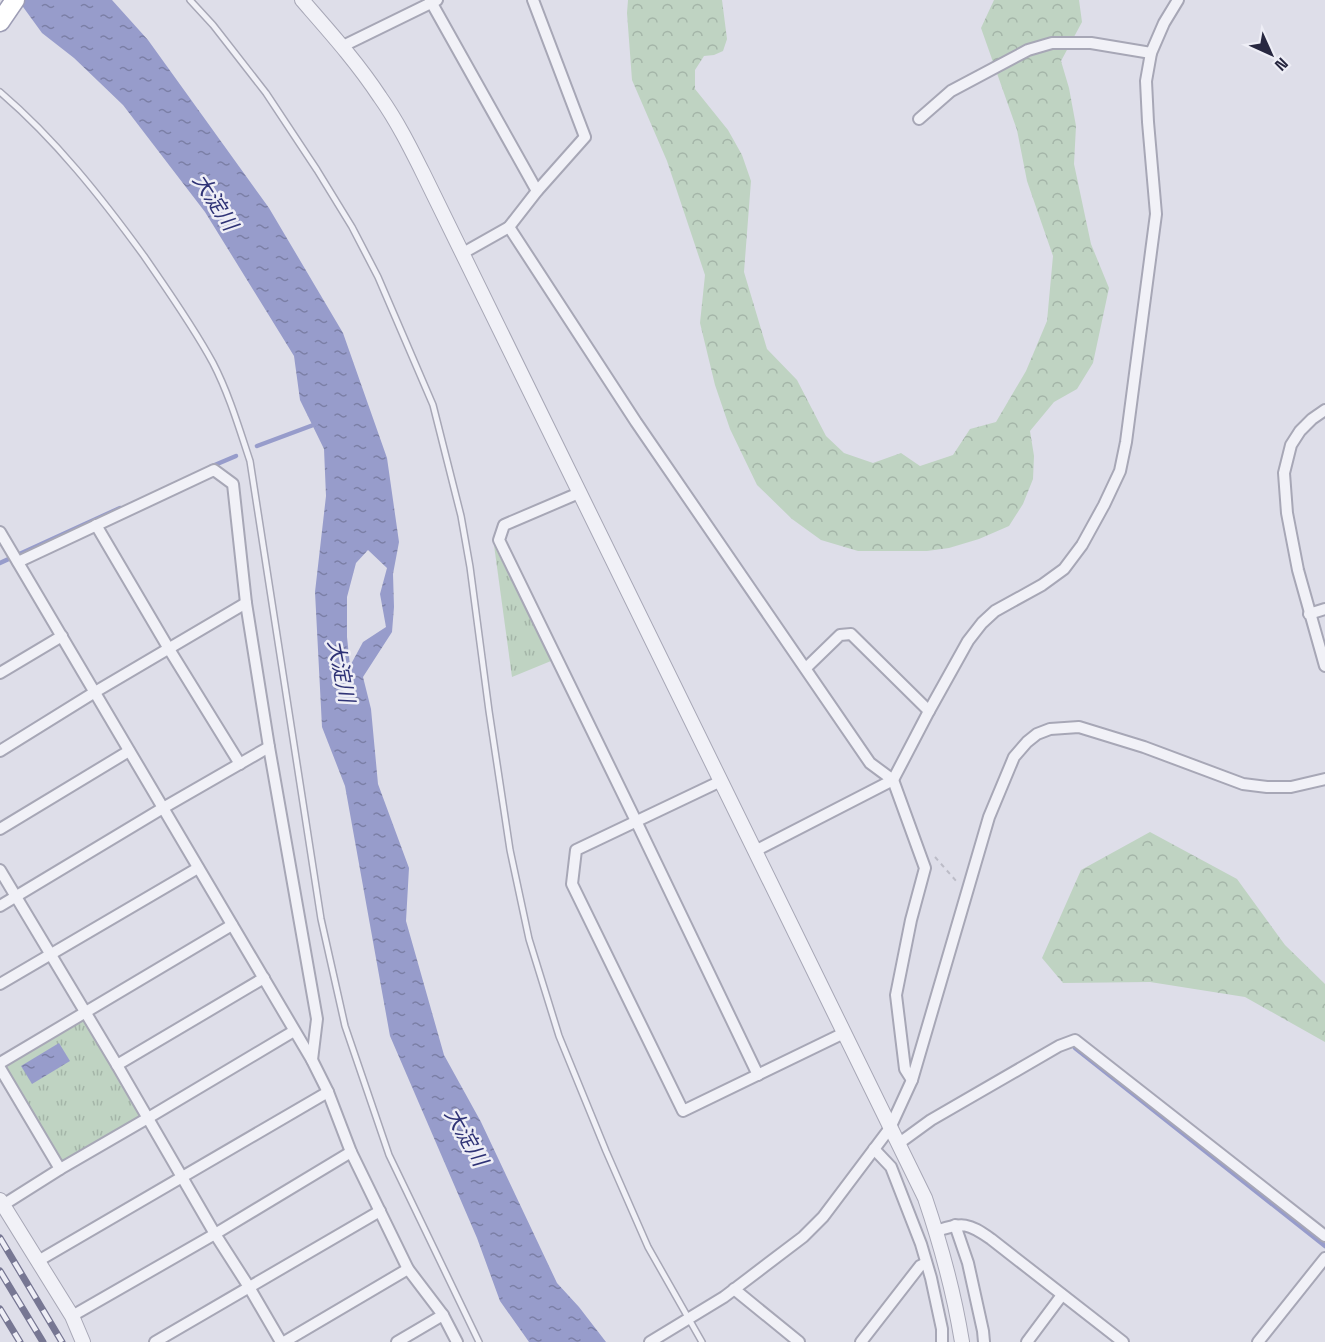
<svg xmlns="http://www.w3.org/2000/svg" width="1325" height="1342" font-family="'Space Grotesk','Noto Sans JP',sans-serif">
  <defs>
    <pattern id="forest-crowns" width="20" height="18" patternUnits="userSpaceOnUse" patternTransform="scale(1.5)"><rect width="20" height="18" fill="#bfd3c2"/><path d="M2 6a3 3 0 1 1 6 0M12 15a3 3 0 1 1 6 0" fill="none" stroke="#a4b5a8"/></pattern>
    <pattern id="park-tufts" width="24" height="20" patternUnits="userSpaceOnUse" patternTransform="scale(1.5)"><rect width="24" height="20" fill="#bfd3c2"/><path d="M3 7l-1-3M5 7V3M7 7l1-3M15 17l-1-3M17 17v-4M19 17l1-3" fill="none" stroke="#a4b5a8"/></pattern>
    <pattern id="water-ripples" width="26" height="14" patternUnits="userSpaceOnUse" patternTransform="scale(1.5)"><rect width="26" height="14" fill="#979ccb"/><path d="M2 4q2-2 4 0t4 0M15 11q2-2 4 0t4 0" fill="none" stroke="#7b7fa6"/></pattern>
  </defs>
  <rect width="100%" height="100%" fill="#dedee9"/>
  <g fill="url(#forest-crowns)">
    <path d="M628,0H722L727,39L723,51L714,55L704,56L695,70V89L728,130L742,155L751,181L744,272L767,349L797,380L826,436L844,453L873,463L901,453L920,466L953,455L970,429L996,422L1026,371L1047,321L1053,256L1027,181L1017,130L981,28L994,0H1079L1082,22L1061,61L1069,88L1076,126L1074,164L1091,244L1109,288L1093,363L1077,389L1054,402L1030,431L1034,456L1033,479L1023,504L1009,526L979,539L949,548L927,551H858L821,540L792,519L757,485L730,429L715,385L700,323L705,275L667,161L632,80L627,13Z"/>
    <path d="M1150,832L1237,879L1285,945L1325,984V1042L1245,997L1150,982L1063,983L1042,958L1081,870Z"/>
  </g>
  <g fill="url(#park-tufts)">
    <path d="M494,545L551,661L512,677Z"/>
    <path d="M85,1011L148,1118L60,1169L0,1068Z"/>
  </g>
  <g fill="url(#water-ripples)" fill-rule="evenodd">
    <path d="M18,0H112L148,40L269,208L343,333L387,458L399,542L393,574L394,607L392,632L363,677L371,709L378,784L409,868L406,921L444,1055L481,1122L557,1283L579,1307L606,1342H529L500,1301L477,1238L390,1036L345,786L322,727L315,592L326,496L324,449L300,400L294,356L205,212L123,105L74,58L42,33ZM368,550L387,568L380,594L386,627L363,642L350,666L347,637V597L356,563Z"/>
    <path d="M59,1043L70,1061L32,1084L21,1066Z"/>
  </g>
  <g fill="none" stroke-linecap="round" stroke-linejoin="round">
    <g stroke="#979ccb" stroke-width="4.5">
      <path d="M257,446L316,424"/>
      <path d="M210,467L236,456"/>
      <path d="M0,563L120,508"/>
      <path d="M1075,1048L1325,1246"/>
    </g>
    <defs>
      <g id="service">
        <path d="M190,0L213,25L266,93L317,170L352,227L378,277L433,405L461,516L470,567L489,711L510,850L529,939L559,1036L606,1151L648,1247L702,1342"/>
        <path d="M0,92C55,139 101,197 144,256C168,291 193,326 213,363C229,394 239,428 250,461L321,919L345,1026L389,1155L479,1342"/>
      </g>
      <g id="minor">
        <path d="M430,0L537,191"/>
        <path d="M343,46L437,0"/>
        <path d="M919,119L951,91L1028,50L1052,43H1091L1151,53"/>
        <path d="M509,227L636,422L870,763L893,780L925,868L911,920L896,995L905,1069L912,1080"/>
        <path d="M463,253L509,227L537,191L585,137L533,0"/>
        <path d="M1325,410L1312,419L1300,431L1291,445L1284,473L1287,513L1298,570L1325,666"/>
        <path d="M579,493L504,525L499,540L636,821L758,1075"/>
        <path d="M96,525L169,649L240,764"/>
        <path d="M0,532L312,1060L328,1092L351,1152L408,1269L443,1315L457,1342"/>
        <path d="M18,562L214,470L233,484L246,603L269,747L317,1019L312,1060"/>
        <path d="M1309,614L1325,609"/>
        <path d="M806,668L840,635L851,634L929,711"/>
        <path d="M0,673L62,636"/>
        <path d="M0,751L95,692L246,603"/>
        <path d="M721,781L576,850L572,884L683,1111L844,1033"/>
        <path d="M0,829L129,751"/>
        <path d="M755,851L893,780L929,711L968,641L982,623L995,611L1042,585L1064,569L1082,545L1104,505L1120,471L1126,442L1156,214L1148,122L1146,81L1151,53L1164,23L1178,0"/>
        <path d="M0,870L117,1065L215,1234L249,1287L281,1342"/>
        <path d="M0,906L163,808L269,747"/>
        <path d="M0,984L198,868"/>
        <path d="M0,1063L232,925"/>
        <path d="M117,1065L264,978"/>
        <path d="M0,1068L60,1169"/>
        <path d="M898,1144L931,1120L1059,1046L1075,1040L1325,1236"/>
        <path d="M874,1149L891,1167L921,1244L931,1278L942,1329V1342"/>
        <path d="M3,1205L60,1169L148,1118L294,1031"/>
        <path d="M955,1225L968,1263L983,1331L984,1342"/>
        <path d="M936,1231C964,1222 968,1223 991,1239L1123,1342"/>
        <path d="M38,1261L328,1092"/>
        <path d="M734,1289L799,1342"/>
        <path d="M72,1316L215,1234L351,1152"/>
        <path d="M155,1342L380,1211"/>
        <path d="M284,1342L408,1269"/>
        <path d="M397,1342L443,1315"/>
        <path d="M650,1342L724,1297L803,1237L823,1217L890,1128L912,1080L989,817L1014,757L1027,742L1037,734L1050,729L1079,727L1144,747L1243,784L1267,787H1291L1325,779"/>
        <path d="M861,1342L920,1266L926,1263"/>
        <path d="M1027,1342L1062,1295"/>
        <path d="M1258,1342L1325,1258"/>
      </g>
      <g id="tertiary">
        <path d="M302,0C329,31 357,62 380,97C397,121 410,147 423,173L925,1198C941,1245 954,1293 962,1342"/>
        <path d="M0,1200L72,1316L83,1342"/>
      </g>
      <path id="primary" d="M0,22L15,0"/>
    </defs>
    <use href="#service" stroke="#a7a7b6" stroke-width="8"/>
    <use href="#minor" stroke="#a7a7b6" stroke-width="14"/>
    <use href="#tertiary" stroke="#a7a7b6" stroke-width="16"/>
    <use href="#primary" stroke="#9d9db5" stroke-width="21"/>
    <path stroke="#bcbcc7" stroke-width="2" stroke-dasharray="4.5 4.5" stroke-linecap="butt" d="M935,857L957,882"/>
    <use href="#service" stroke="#f1f1f7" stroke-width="5"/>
    <use href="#minor" stroke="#f1f1f7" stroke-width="10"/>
    <use href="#tertiary" stroke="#f1f1f7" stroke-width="14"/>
    <use href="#primary" stroke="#fff" stroke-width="18"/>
    <defs>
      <g id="rail">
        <path d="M0,1238L62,1342"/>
        <path d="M0,1271L43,1342"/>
        <path d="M0,1309L20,1342"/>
      </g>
    </defs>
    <use href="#rail" stroke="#777793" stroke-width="7"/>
    <use href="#rail" stroke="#eeeef6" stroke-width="4.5" stroke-dasharray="14" stroke-linecap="butt"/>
  </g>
  <g text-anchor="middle" stroke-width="5" stroke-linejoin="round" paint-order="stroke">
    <g font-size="21" font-style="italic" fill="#2f3376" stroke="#eeeef6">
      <text transform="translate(215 202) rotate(57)" y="7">大淀川</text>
      <text transform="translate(341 671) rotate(79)" y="7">大淀川</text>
      <text transform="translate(466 1137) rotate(60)" y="7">大淀川</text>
    </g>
  </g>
  <g transform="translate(1271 54) rotate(135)" stroke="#eeeef6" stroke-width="4.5" paint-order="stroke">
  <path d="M0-4.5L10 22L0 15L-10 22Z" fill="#272740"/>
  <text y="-9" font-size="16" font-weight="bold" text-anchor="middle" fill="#272740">N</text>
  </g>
</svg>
